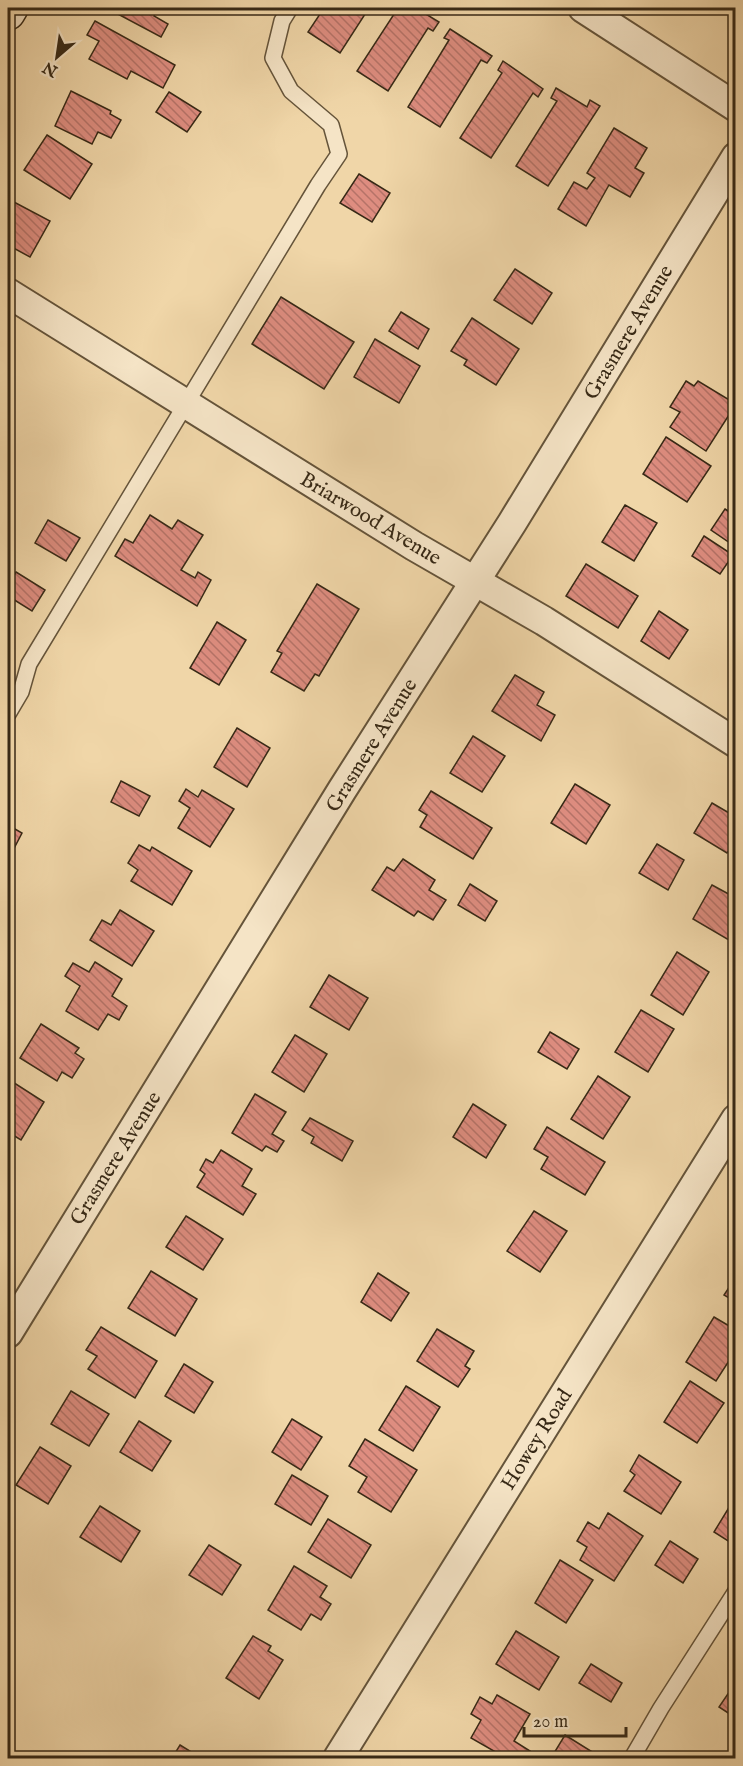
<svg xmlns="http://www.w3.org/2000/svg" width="743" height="1766" font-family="'IM FELL English',serif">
  <defs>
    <pattern id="building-back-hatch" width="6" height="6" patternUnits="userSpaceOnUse" patternTransform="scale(1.5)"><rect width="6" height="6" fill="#de8d80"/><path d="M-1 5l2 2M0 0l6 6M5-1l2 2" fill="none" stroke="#b57368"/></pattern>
  </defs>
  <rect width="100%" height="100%" fill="#f0d6a8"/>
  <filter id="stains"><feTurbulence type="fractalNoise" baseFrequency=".00333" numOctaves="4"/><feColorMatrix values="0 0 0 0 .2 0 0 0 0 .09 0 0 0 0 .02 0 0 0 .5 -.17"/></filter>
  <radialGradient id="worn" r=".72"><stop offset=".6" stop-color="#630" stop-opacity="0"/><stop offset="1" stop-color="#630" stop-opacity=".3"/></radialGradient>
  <g fill="url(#building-back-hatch)" stroke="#372916" stroke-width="1.5">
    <path d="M117,8H158L154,16L168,24L161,37L114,12Z"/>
    <path d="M324,8H369L340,53L308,32Z"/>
    <path d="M398,8H416L439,22L433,31L428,28L388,91L357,71Z"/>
    <path d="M95,21L175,65L163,88L131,71L127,79L89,59L99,41L87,35Z"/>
    <path d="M450,29L492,56L487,63L481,60L440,127L408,107L449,40L444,38Z"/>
    <path d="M503,61L543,89L538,97L533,93L491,158L460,138L502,73L498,70Z"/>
    <path d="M556,88L587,107L590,100L600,106L548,186L516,166L557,101L551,98Z"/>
    <path d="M71,91L111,111L110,114L121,120L111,138L98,132L92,144L55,126Z"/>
    <path d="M169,92L201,112L187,132L156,112Z"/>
    <path d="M614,128L647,148L635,168L644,173L630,197L609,185L586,226L558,209L574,182L587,189L595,178L587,173Z"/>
    <path d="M47,135L92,164L70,199L24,170Z"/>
    <path d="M359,174L390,193L372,222L340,203Z"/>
    <path d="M12,201L50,221L30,257L8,245V209Z"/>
    <path d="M515,269L552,293L532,324L494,300Z"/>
    <path d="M281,297L354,342L324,389L252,344Z"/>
    <path d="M401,312L429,329L418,349L389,331Z"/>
    <path d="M472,318L519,349L496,385L464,365L467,360L451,351Z"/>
    <path d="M375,339L420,366L399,403L354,377Z"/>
    <path d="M686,381L694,386L698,381L736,404L706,451L670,427L680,412L670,407Z"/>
    <path d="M666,437L711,466L687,502L643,474Z"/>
    <path d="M625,505L657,523L634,561L602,542Z"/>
    <path d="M725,509L736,516V547L711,530Z"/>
    <path d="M150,515L172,529L178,520L203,535L181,570L195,578L198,572L211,580L197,606L115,556L125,539L133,543Z"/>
    <path d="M48,520L80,538L66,561L35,543Z"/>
    <path d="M704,536L733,555L720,574L692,556Z"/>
    <path d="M586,564L638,596L618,628L566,596Z"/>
    <path d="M16,572L45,590L32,611L8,596V585Z"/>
    <path d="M317,584L359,609L319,676L315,674L304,691L271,672L282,653L277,651Z"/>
    <path d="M659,611L688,630L669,659L641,641Z"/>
    <path d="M217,622L246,640L219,685L190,668Z"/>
    <path d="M515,675L544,692L537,705L555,715L541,741L492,711Z"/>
    <path d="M237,728L270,748L247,787L214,767Z"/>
    <path d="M473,736L505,756L482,792L450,773Z"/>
    <path d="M121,781L150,796L139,816L111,802Z"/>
    <path d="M575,784L610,805L586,844L551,823Z"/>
    <path d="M186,789L198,797L202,790L234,809L210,847L178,828L190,808L179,801Z"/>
    <path d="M431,791L492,828L473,859L420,827L427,815L419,810Z"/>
    <path d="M712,803L736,817V842L727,853L694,833Z"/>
    <path d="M8,825L22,833L8,860Z"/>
    <path d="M657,844L684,860L668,890L639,873Z"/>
    <path d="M139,845L150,851L152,847L192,871L172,905L131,881L138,870L128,863Z"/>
    <path d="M403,859L435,880L429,890L446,900L433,920L418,911L414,916L372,890L387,867L394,871Z"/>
    <path d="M470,884L497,901L485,921L458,905Z"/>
    <path d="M712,885L736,898L734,943L693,919Z"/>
    <path d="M120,910L154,931L132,966L90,940L102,920L111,925Z"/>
    <path d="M677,952L709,972L683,1015L651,995Z"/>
    <path d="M95,962L122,979L112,996L127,1006L119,1020L108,1014L98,1030L66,1011L80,986L65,976L73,963L89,972Z"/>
    <path d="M329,975L368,998L349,1030L310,1007Z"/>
    <path d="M641,1010L674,1029L648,1072L615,1052Z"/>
    <path d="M41,1024L79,1048L75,1053L84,1059L72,1078L62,1072L57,1081L20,1058Z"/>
    <path d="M550,1032L579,1049L567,1069L538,1052Z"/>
    <path d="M295,1035L327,1054L304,1092L272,1072Z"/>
    <path d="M598,1076L630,1097L603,1139L571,1119Z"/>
    <path d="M8,1079L44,1102L21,1140L8,1132Z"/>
    <path d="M255,1094L286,1112L272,1134L284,1141L277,1152L266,1146L262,1151L232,1133Z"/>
    <path d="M473,1104L506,1125L486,1158L453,1137Z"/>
    <path d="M310,1118L353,1141L342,1161L311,1143L314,1137L302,1130Z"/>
    <path d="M547,1127L605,1162L585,1195L541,1169L548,1157L534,1149Z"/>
    <path d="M221,1150L252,1169L242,1186L256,1194L243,1215L197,1187L205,1174L200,1170L206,1159L213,1163Z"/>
    <path d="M534,1211L567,1231L540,1272L507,1251Z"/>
    <path d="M186,1216L223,1239L203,1270L166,1247Z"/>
    <path d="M151,1271L197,1299L175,1336L128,1308Z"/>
    <path d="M378,1273L409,1293L391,1321L361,1302Z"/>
    <path d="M736,1277V1302L724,1295Z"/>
    <path d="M714,1317L736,1330V1350L716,1381L686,1362Z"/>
    <path d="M101,1327L157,1361L135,1398L88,1369L97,1356L86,1350Z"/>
    <path d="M437,1329L474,1351L465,1366L470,1369L458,1387L417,1361Z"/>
    <path d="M184,1364L213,1382L194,1413L165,1396Z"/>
    <path d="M690,1381L724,1403L697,1443L664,1422Z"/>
    <path d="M406,1386L440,1407L413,1451L379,1430Z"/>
    <path d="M71,1391L109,1414L89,1446L51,1424Z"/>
    <path d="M292,1419L322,1437L301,1470L272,1452Z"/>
    <path d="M139,1421L171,1441L152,1471L120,1452Z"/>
    <path d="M365,1439L417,1470L391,1512L358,1492L367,1477L349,1466Z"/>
    <path d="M40,1447L71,1466L48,1504L16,1485Z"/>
    <path d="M639,1455L681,1482L661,1514L624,1491L635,1475L630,1471Z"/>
    <path d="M292,1475L328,1496L311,1525L275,1504Z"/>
    <path d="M736,1496V1546L714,1532Z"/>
    <path d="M100,1506L140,1531L121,1562L80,1537Z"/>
    <path d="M608,1513L643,1536L614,1581L580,1560L587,1547L577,1541L588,1522L599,1529Z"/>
    <path d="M328,1519L371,1545L351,1578L308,1552Z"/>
    <path d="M670,1541L698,1559L683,1583L655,1565Z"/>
    <path d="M209,1545L241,1565L222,1595L189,1575Z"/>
    <path d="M560,1560L593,1580L566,1623L535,1603Z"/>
    <path d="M294,1566L327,1586L320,1597L331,1604L321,1620L311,1614L301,1630L268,1610Z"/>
    <path d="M516,1631L559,1657L539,1690L496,1664Z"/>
    <path d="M253,1636L271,1646L268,1651L283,1660L259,1699L226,1678Z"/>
    <path d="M591,1664L622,1683L611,1702L579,1683Z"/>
    <path d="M736,1682V1718L719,1707Z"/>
    <path d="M497,1695L530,1714L514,1741L530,1751L525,1758H506L471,1738L481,1720L471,1714L480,1697L492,1704Z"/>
    <path d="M565,1735L594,1753L591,1758H551Z"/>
    <path d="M180,1745L201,1758H172Z"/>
  </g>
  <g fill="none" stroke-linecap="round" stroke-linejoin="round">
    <defs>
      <g id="lane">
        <path d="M8,714L21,692L29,664L318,185L339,154L331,125L291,91L273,58L282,21L290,8"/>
        <path d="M632,1758L661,1708L736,1591"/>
      </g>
      <g id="street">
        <path d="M583,8L736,107"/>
        <path d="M8,293L414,546L544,621L736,743"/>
        <path d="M8,1333L342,790L512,523L736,157"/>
        <path d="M338,1758L736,1119"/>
      </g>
      <path id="secondary" d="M8,13L11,8"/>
    </defs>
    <use href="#lane" stroke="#65543a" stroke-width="18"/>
    <use href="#street" stroke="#65543a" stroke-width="32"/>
    <use href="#secondary" stroke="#372916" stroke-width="36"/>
    <use href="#lane" stroke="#f5e4c6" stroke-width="15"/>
    <use href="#street" stroke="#f5e4c6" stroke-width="28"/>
    <use href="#secondary" stroke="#f5e4c6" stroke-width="33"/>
  </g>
  <g text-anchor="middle" stroke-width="4.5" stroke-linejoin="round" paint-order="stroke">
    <g font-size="21" fill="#372916" stroke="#f5e4c6">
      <text transform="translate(628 332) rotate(-59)" y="7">Grasmere Avenue</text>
      <text transform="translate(371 518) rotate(31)" y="7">Briarwood Avenue</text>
      <text transform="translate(371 745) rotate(-58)" y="7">Grasmere Avenue</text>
      <text transform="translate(115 1158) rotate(-58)" y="7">Grasmere Avenue</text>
      <text transform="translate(536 1439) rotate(-58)" y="7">Howey Road</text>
    </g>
  </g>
  <rect width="743" height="1766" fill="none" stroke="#f0d6a8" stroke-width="30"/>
  <rect x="9" y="9" width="725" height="1748" fill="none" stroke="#372916" stroke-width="3"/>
  <rect x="15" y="15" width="713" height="1736" fill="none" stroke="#372916" stroke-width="1.5"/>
  <g transform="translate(57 57) rotate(209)" stroke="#f5e4c6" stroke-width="4.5" paint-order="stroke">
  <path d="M0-4.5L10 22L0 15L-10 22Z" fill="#372916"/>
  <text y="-9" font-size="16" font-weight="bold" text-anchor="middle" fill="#372916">N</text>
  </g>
  <path d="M524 1727v9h102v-9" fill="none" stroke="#372916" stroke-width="3"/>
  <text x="533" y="1727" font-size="18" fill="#372916" stroke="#f5e4c6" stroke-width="4.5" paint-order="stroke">20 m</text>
  <rect width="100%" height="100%" filter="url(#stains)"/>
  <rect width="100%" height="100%" fill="url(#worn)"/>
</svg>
